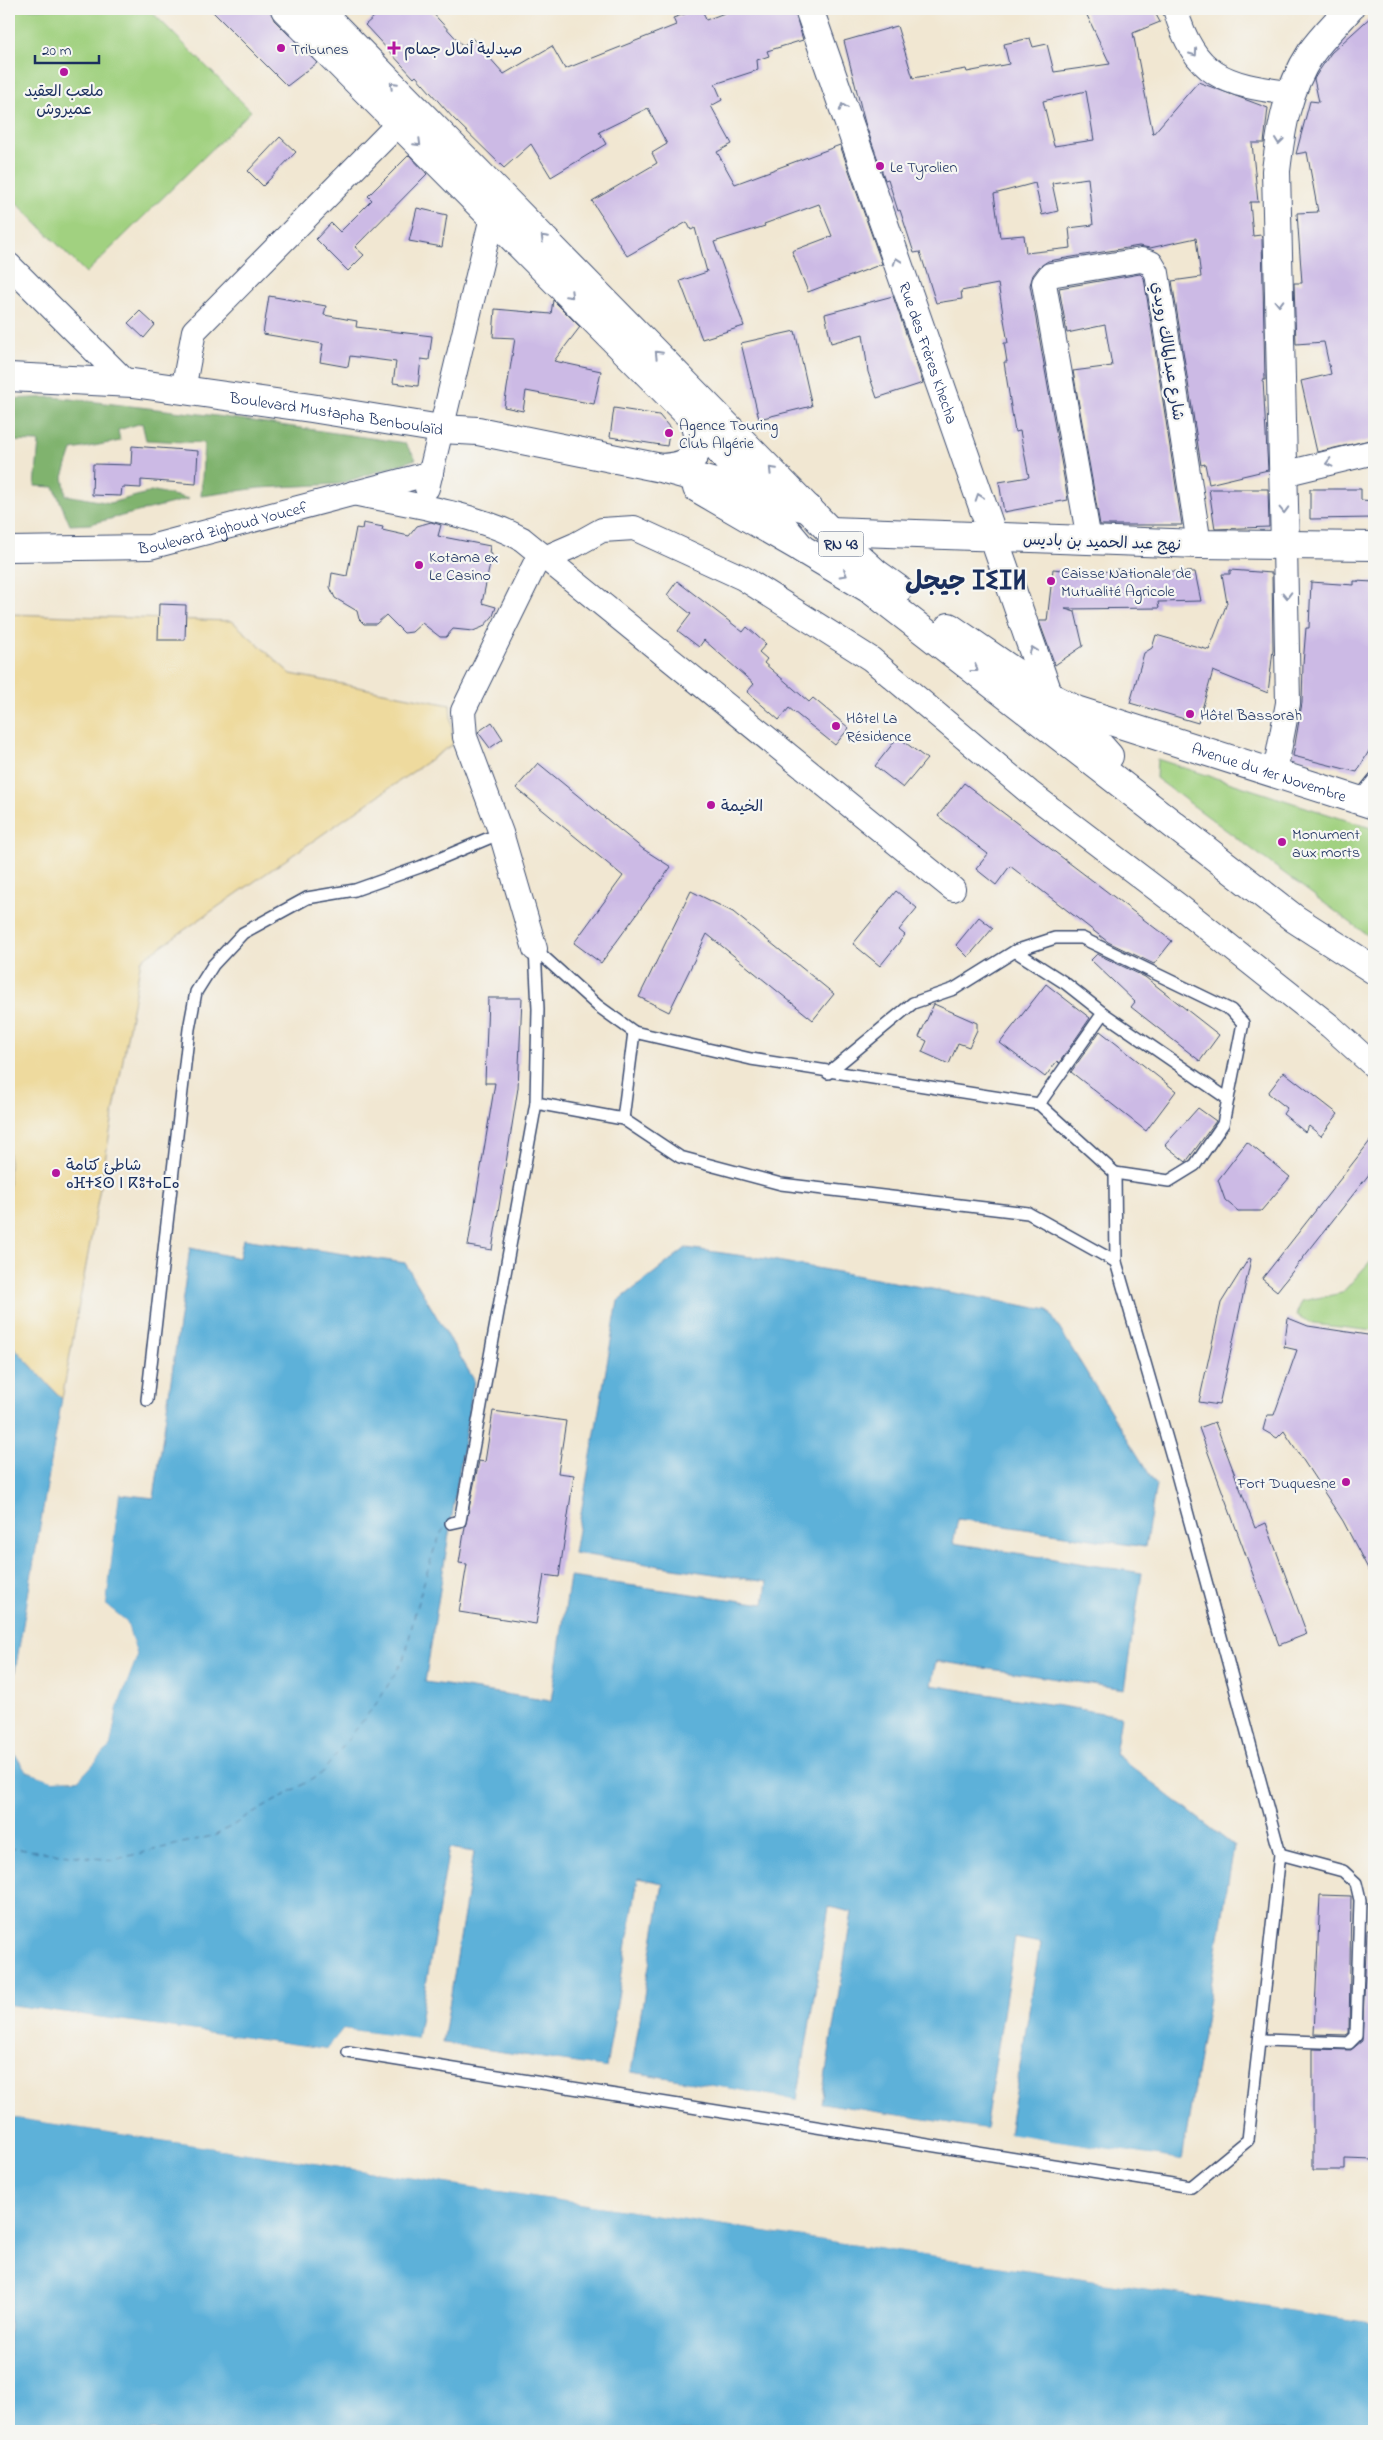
<svg xmlns="http://www.w3.org/2000/svg" width="1383" height="2440" font-family="'Indie Flower','Playpen Sans Arabic','Noto Sans Tifinagh',sans-serif">
  <rect width="100%" height="100%" fill="#f6f6f2"/>
  <filter id="ink" filterUnits="userSpaceOnUse"><feTurbulence type="fractalNoise" baseFrequency=".02" numOctaves="2"/><feDisplacementMap in="SourceGraphic" scale="10" xChannelSelector="R" yChannelSelector="G"/><feConvolveMatrix kernelMatrix="1 2 1 2 8 2 1 2 1" color-interpolation-filters="sRGB"/></filter>
  <filter id="wash" filterUnits="userSpaceOnUse"><feTurbulence type="fractalNoise" baseFrequency=".0096" numOctaves="4" result="noise"/><feDisplacementMap in="SourceGraphic" scale="20" xChannelSelector="R" yChannelSelector="G"/><feGaussianBlur stdDeviation="1.12" result="paint"/><feColorMatrix in="noise" values="0 0 0 0 0 0 0 0 0 0 0 0 0 0 0 0 0 1.4 0 .05"/><feComposite in="paint" operator="in"/></filter>
  <g filter="url(#wash)">
    <rect width="100%" height="100%" fill="#f1e7d2"/>
    <g fill="#a1d180" stroke="#5e806f">
      <path d="M9,9H149L251,111L86,273L9,195Z"/>
      <path d="M1157,759L1374,829V940L1156,778Z"/>
      <path d="M1374,1257V1331L1313,1324L1296,1315L1302,1301L1342,1293Z"/>
    </g>
    <path fill="#80b36e" stroke="#4e7166" d="M53,397L217,416L405,443L416,459L339,484L259,488L201,496L204,443L146,440L142,423L118,430L120,441L72,450L63,477L66,495L110,503L155,491L189,499L90,524L70,525L54,487L35,486L39,442L9,441V399Z"/>
    <path fill="#eeda9e" stroke="#84847e" d="M9,614L232,621L291,674L450,705L453,744L141,960L62,1399L9,1342Z"/>
    <g fill="#5db1d9" stroke="#3c709c">
      <path d="M243,1239L405,1263L474,1380L425,1682L551,1701L570,1577L764,1604L767,1582L574,1553L618,1301L686,1248L766,1259L1048,1310L1156,1485L1145,1547L958,1519L953,1543L1142,1573L1124,1689L936,1661L931,1685L1121,1716L1115,1754L1234,1846L1182,2160L1009,2134L1040,1943L1015,1938L985,2129L821,2103L852,1912L829,1907L797,2100L631,2072L663,1883L638,1878L606,2068L443,2043L474,1852L449,1848L417,2039L343,2029L327,2049L9,2005V1745L26,1771L53,1780L79,1779L110,1746L117,1708L137,1656L126,1621L106,1605L119,1494L154,1498L190,1248L239,1258Z"/>
      <path d="M9,1342L62,1399L9,1707Z"/>
      <path d="M9,2117L1374,2323V2431H9Z"/>
    </g>
    <g fill="#f1e7d2">
      <path d="M63,1396L65,1399L11,1708L9,1710Z"/>
      <path d="M116,1494H119L106,1605L126,1621L137,1656L117,1708L110,1746L79,1779L52,1780L26,1771L9,1743L27,1769L53,1778L78,1777L108,1745L114,1707L135,1656L124,1623L103,1606Z"/>
      <path d="M9,2005L327,2049L343,2029L420,2039L417,2041L344,2031L327,2052L9,2008Z"/>
      <path d="M440,2043L606,2068H609L606,2070L443,2046Z"/>
      <path d="M628,2072L799,2100L796,2102L631,2075Z"/>
      <path d="M819,2103L985,2129L987,2130L985,2132L821,2106Z"/>
      <path d="M9,2115L1374,2321V2323L9,2117Z"/>
      <path d="M1007,2133L1182,2160V2163L1009,2136Z"/>
    </g>
    <g fill="none" stroke-linecap="round" stroke-linejoin="round">
      <path stroke="#2f5683" stroke-width="1" stroke-dasharray="6 5" stroke-linecap="butt" d="M9,1848L112,1860L216,1835L321,1774L379,1700L405,1657L416,1608L434,1550L442,1531L448,1525"/>
    </g>
    <g id="blocks">
      <g fill="#ccbae5" fill-rule="evenodd">
        <path d="M210,9H270L274,20L317,63L287,86Z"/>
        <path d="M383,9H429L463,46L472,38L504,74L552,46L565,69L676,25L673,18L699,9H702L706,20L735,9H794L803,40L767,51L769,56L757,60L758,70L715,84L722,100L711,106L732,144L717,152L735,184L840,145L882,264L808,292L792,251L832,236L819,204L764,224L765,226L714,242L744,326L702,339L680,281L707,272L695,228L691,230L687,222L627,256L592,201L657,163L652,153L667,144L648,108L599,132L606,144L551,177L531,144L504,168L453,118L416,76L414,78L365,25Z"/>
        <path d="M1084,9H1153L1160,22L1133,33L1153,134L1198,82L1268,108L1264,143H1252L1258,202H1250L1253,236L1261,235L1262,239L1265,380H1263L1268,470L1209,484L1205,464L1201,465L1172,281L1201,277L1196,238L1150,248L1139,246L1048,261L1039,267L1033,275L1030,285L1068,500L1004,512L999,482L1029,477L1020,431L1015,432L1004,362H1007L1004,343H1008L998,284L961,291L962,299L936,303L920,252L914,253L900,210L898,211L888,179L885,180L865,123L844,41L897,26L913,78L966,69L967,72L1009,64L1004,44L1030,38L1033,47L1047,44L1054,72L1110,64ZM1086,91L1094,140L1054,146L1043,101ZM1088,178L1093,225L1069,228L1071,248L1026,253L1024,235L1000,237L994,194L1035,183L1042,215L1058,211L1052,183Z"/>
        <path d="M1374,14V180H1372L1374,439L1317,452L1301,381L1331,374L1324,342L1296,344L1294,283H1302L1297,213L1318,212L1307,152L1296,154L1310,101L1319,102L1314,79L1317,74L1331,53Z"/>
        <path d="M280,137L296,152L263,186L248,171Z"/>
        <path d="M409,155L427,174L355,247L364,255L348,271L316,239L331,223L340,232L372,200L368,196Z"/>
        <path d="M417,208L447,215L442,247L409,241Z"/>
        <path d="M1140,274L1144,278L1182,525H1100L1073,371L1112,366L1105,325L1067,333L1059,288Z"/>
        <path d="M269,296L326,306L324,315L357,321L356,327L432,336L429,360L421,359L418,386L393,383L396,362L350,356L348,367L320,362L323,344L263,334Z"/>
        <path d="M893,296L923,383L877,398L868,372L863,334L831,343L825,314Z"/>
        <path d="M553,300L580,327L554,361L601,371L594,404L526,391L523,411L504,407L515,338L493,337L495,309L551,314Z"/>
        <path d="M140,311L155,325L144,338L128,323Z"/>
        <path d="M795,331L812,406L759,419L741,343Z"/>
        <path d="M614,408L659,415L670,428L667,446L610,437Z"/>
        <path d="M132,446L198,451L196,484L141,480V488L122,487L121,496L92,495L93,464L131,465Z"/>
        <path d="M1209,489H1268L1269,527L1215,529Z"/>
        <path d="M1310,489H1361V500L1374,501V518L1310,519Z"/>
        <path d="M431,522L441,525L438,536L490,546L489,553L492,554L482,603L496,607L493,616L483,627L473,631L453,629L446,637H440L422,623L412,632L404,633L386,615L376,624H364L359,619L357,611L335,598L330,587L332,573L347,576L356,528L362,529L363,523L383,527L382,530L409,536L417,526Z"/>
        <path d="M1053,569L1083,572L1116,571V569L1164,574V571L1195,572L1201,601L1158,602L1159,608L1065,609L1075,612L1083,646L1055,665L1039,621H1047Z"/>
        <path d="M1230,570L1272,573L1273,650L1268,693L1213,671L1198,723L1130,703L1144,653L1152,648L1156,635L1209,650L1227,603L1222,574H1230Z"/>
        <path d="M677,581L743,632L747,627L766,644L759,652L767,659L764,663L809,702L813,698L849,728L835,745L789,708L779,720L747,692L754,684L704,640L699,647L678,631L691,614L667,595Z"/>
        <path d="M1354,581L1374,582V742L1357,772L1293,756L1302,703L1303,664L1306,628H1309L1311,582L1354,585Z"/>
        <path d="M159,604L186,605L185,640H158Z"/>
        <path d="M492,722L503,739L490,748L478,732Z"/>
        <path d="M898,737L927,759L903,788L875,766Z"/>
        <path d="M538,763L643,849L671,867L601,963L574,943L623,876L516,788Z"/>
        <path d="M964,783L1172,941L1154,964L1108,942L1010,866L996,885L976,869L988,854L938,816Z"/>
        <path d="M691,891L733,912L834,994L813,1020L707,934L669,1012L639,997Z"/>
        <path d="M896,891L917,908L899,930L905,935L880,966L853,944Z"/>
        <path d="M979,917L993,928L968,957L956,945Z"/>
        <path d="M1097,954L1145,977L1219,1035L1200,1061L1131,1007L1135,1002L1091,960Z"/>
        <path d="M1046,984L1090,1018L1059,1063L1057,1061L1045,1077L1000,1043Z"/>
        <path d="M488,998H522L518,1088L492,1250L468,1246L495,1083H485Z"/>
        <path d="M934,1004L977,1023V1030L969,1047L958,1043L949,1064L922,1052L927,1041L919,1037Z"/>
        <path d="M1100,1031L1176,1091L1146,1131L1071,1072Z"/>
        <path d="M1284,1072L1338,1114L1321,1136L1309,1126L1305,1132L1283,1114L1287,1108L1268,1093Z"/>
        <path d="M1198,1108L1216,1121L1186,1162L1165,1145Z"/>
        <path d="M1374,1136V1168L1277,1291L1262,1279Z"/>
        <path d="M1247,1142L1290,1177L1261,1211H1238L1225,1200L1218,1180Z"/>
        <path d="M1249,1258L1251,1259L1219,1405L1199,1402L1221,1303Z"/>
        <path d="M1288,1318L1308,1326L1374,1336V1580L1343,1521L1284,1431L1277,1438L1263,1430L1267,1415H1274L1297,1350L1284,1347Z"/>
        <path d="M493,1411L566,1421L558,1473L574,1475L559,1577L544,1575L536,1624L459,1612L467,1564L459,1563L465,1527L479,1461L485,1462Z"/>
        <path d="M1215,1422L1255,1528L1266,1523L1307,1634L1279,1645L1199,1428Z"/>
        <path d="M1320,1895L1351,1896L1349,2033L1346,2035L1314,2034Z"/>
        <path d="M1367,1930H1374V2160L1345,2159V2170H1313V2049L1351,2050L1362,2041Z"/>
      </g>
    </g>
  </g>
  <g filter="url(#ink)">
    <use href="#blocks" fill-opacity="0" stroke="#3b4b6f" stroke-width="1"/>
    <g fill="none" stroke-linecap="round" stroke-linejoin="round">
      <defs>
        <g id="service">
          <path d="M1358,799L1374,779"/>
          <path d="M1015,951L1065,983L1103,1013L1039,1104"/>
          <path d="M1103,1013L1228,1099"/>
          <path d="M828,1073L913,1003L954,989L1015,951L1055,938H1082L1231,1010L1243,1023L1223,1124L1195,1165L1169,1181L1115,1173"/>
          <path d="M536,1103L623,1119L680,1157L781,1184L1028,1213L1116,1262"/>
          <path d="M623,1119L634,1032"/>
          <path d="M147,1400L189,1029L196,992L213,965L243,933L307,898L355,890L420,867L501,833"/>
          <path d="M451,1523L460,1521L536,1103L538,1009L535,949"/>
          <path d="M1261,2040L1349,2043L1356,2036L1360,1900L1356,1883L1343,1871L1280,1854"/>
          <path d="M348,2052L1191,2187L1248,2140L1280,1854L1175,1467L1116,1262L1115,1173L1039,1104L751,1059L634,1032L598,1006L535,949"/>
        </g>
        <g id="minor">
          <path d="M1175,9C1195,76 1224,85 1290,93"/>
          <path d="M9,265L127,383"/>
          <path d="M183,390L194,331L412,110"/>
          <path d="M1283,474L1374,452"/>
          <path d="M427,488L492,217"/>
          <path d="M353,493C406,504 475,513 522,539L953,889"/>
          <path d="M1089,540L1044,283L1050,275L1141,260L1151,263L1157,273L1199,544"/>
          <path id="s1" d="M9,549L150,547L431,473"/>
          <path d="M545,558L575,545L602,530L634,528L743,578L871,659L1029,792L1179,906L1330,1026L1374,1066"/>
          <path d="M1275,772L1288,703L1285,546"/>
          <path d="M535,949L501,833L465,737L463,711L540,554"/>
        </g>
        <g id="secondary">
          <path id="s2" d="M809,9L1049,696L1076,710L1374,805"/>
          <path id="s3" d="M9,377L133,383L311,408L441,429L478,431L661,468L809,509"/>
          <path d="M661,468C697,466 705,450 692,418"/>
          <path d="M697,488L799,547"/>
          <path d="M1285,546L1276,171C1281,128 1287,90 1311,53C1322,37 1337,23 1349,9"/>
        </g>
        <g id="primary">
          <path d="M285,9L692,418L802,549L871,590L1295,919L1374,970"/>
          <path d="M318,9L830,531L877,574L898,589"/>
          <path d="M830,531L1199,544L1374,546"/>
          <path d="M949,627L1049,696L1087,731L1109,756"/>
        </g>
      </defs>
      <use href="#service" stroke="#3b4b6f" stroke-width="14"/>
      <use href="#minor" stroke="#3b4b6f" stroke-width="26"/>
      <use href="#secondary" stroke="#3b4b6f" stroke-width="30"/>
      <use href="#primary" stroke="#3b4b6f" stroke-width="30"/>
      <use href="#service" stroke="#fff" stroke-width="11"/>
      <use href="#minor" stroke="#fff" stroke-width="24"/>
      <use href="#secondary" stroke="#fff" stroke-width="28"/>
      <use href="#primary" stroke="#fff" stroke-width="28"/>
    </g>
    <defs><path id="oneway-chevron" d="M-2-3.5L2.5 0L-2 3.5" fill="none" stroke-width="1.6" stroke-linecap="round" stroke-linejoin="round" transform="scale(1.25)"/></defs>
    <g stroke="#8d97ae">
      <use href="#oneway-chevron" transform="translate(1194 53) rotate(55)"/>
      <use href="#oneway-chevron" transform="translate(393 85) rotate(-135)"/>
      <use href="#oneway-chevron" transform="translate(843 107) rotate(-109)"/>
      <use href="#oneway-chevron" transform="translate(1279 141) rotate(97)"/>
      <use href="#oneway-chevron" transform="translate(418 143) rotate(45)"/>
      <use href="#oneway-chevron" transform="translate(544 238) rotate(-135)"/>
      <use href="#oneway-chevron" transform="translate(897 261) rotate(-109)"/>
      <use href="#oneway-chevron" transform="translate(570 295) rotate(45)"/>
      <use href="#oneway-chevron" transform="translate(1279 303) rotate(89)"/>
      <use href="#oneway-chevron" transform="translate(658 354) rotate(-134)"/>
      <use href="#oneway-chevron" transform="translate(1329 463) rotate(166)"/>
      <use href="#oneway-chevron" transform="translate(772 470) rotate(-134)"/>
      <use href="#oneway-chevron" transform="translate(979 497) rotate(-109)"/>
      <use href="#oneway-chevron" transform="translate(1284 510) rotate(88)"/>
      <use href="#oneway-chevron" transform="translate(844 574) rotate(31)"/>
      <use href="#oneway-chevron" transform="translate(1287 595) rotate(89)"/>
      <use href="#oneway-chevron" transform="translate(1033 650) rotate(-109)"/>
      <use href="#oneway-chevron" transform="translate(975 669) rotate(37)"/>
    </g>
  </g>
  <g fill="#b5179e" stroke="#f6f6f2" stroke-width="2">
    <circle cx="281" cy="48" r="5"/>
    <path d="M391.5 40.5h5v5h5v5h-5v5h-5v-5h-5v-5h5z"/>
    <circle cx="64" cy="72" r="5"/>
    <circle cx="880" cy="166" r="5"/>
    <circle cx="669" cy="433" r="5"/>
    <circle cx="419" cy="565" r="5"/>
    <circle cx="1051" cy="581" r="5"/>
    <circle cx="1190" cy="714" r="5"/>
    <circle cx="836" cy="726" r="5"/>
    <circle cx="711" cy="805" r="5"/>
    <circle cx="1282" cy="842" r="5"/>
    <circle cx="56" cy="1173" r="5"/>
    <circle cx="1346" cy="1482" r="5"/>
  </g>
  <g text-anchor="middle" stroke-width="4.5" stroke-linejoin="round" paint-order="stroke">
    <rect fill="#f6f6f2" stroke="#5d6b8a" stroke-width="1" x="818.5" y="531.5" width="45" height="25" rx="4"/>
    <g font-size="15" font-weight="bold" fill="#1b2f5e">
      <text x="841" y="549">RN 43</text>
    </g>
    <g font-size="16" fill="#1b2f5e" stroke="#f6f6f2" text-anchor="start">
      <text x="291" y="54">Tribunes</text>
      <text x="404" y="54">صيدلية أمال جمام</text>
      <text x="64" y="96" text-anchor="middle">ملعب العقيد<tspan x="64" dy="18">عميروش</tspan></text>
      <text x="890" y="172">Le Tyrolien</text>
      <text x="679" y="430">Agence Touring<tspan x="679" dy="18">Club Algérie</tspan></text>
      <text x="429" y="562">Kotama ex<tspan x="429" dy="18">Le Casino</tspan></text>
      <text x="1061" y="578">Caisse Nationale de<tspan x="1061" dy="18">Mutualité Agricole</tspan></text>
      <text x="1200" y="720">Hôtel Bassorah</text>
      <text x="846" y="723">Hôtel La<tspan x="846" dy="18">Résidence</tspan></text>
      <text x="721" y="811">الخيمة</text>
      <text x="1292" y="839">Monument<tspan x="1292" dy="18">aux morts</tspan></text>
      <text x="66" y="1170">شاطئ كتامة<tspan x="66" dy="18">ⴰⴼⵜⵉⵙ ⵏ ⴽⵓⵜⴰⵎⴰ</tspan></text>
      <text x="1336" y="1488" text-anchor="end">Fort Duquesne</text>
    </g>
    <g font-size="16" fill="#1b2f5e" stroke="#f6f6f2">
      <text transform="translate(1169 351) rotate(81)" y="6">شارع عبدالمالك رويدي</text>
      <text dy="6" stroke="none"><textPath href="#s2" startOffset="364">Rue des Frères Khecha</textPath></text>
      <text dy="6" stroke="none"><textPath href="#s3" startOffset="330">Boulevard Mustapha Benboulaïd</textPath></text>
      <text dy="6" stroke="none"><textPath href="#s1" startOffset="216">Boulevard Zighoud Youcef</textPath></text>
      <text transform="translate(1102 541) rotate(2)" y="6">نهج عبد الحميد بن باديس</text>
      <text dy="6" stroke="none"><textPath href="#s2" startOffset="961">Avenue du 1er Novembre</textPath></text>
    </g>
    <g font-size="26" font-weight="bold" fill="#1b2f5e" stroke="#f6f6f2">
      <text x="966" y="589">جيجل ⵊⵉⵊⵍ</text>
    </g>
  </g>
  <rect width="1383" height="2440" fill="none" stroke="#f6f6f2" stroke-width="30"/>
  <path d="M35 55v8h64v-8" fill="none" stroke="#1b2f5e" stroke-width="2.5"/>
  <text x="42" y="55" font-size="15" fill="#1b2f5e" stroke="#f6f6f2" stroke-width="4" paint-order="stroke">20 m</text>
</svg>
